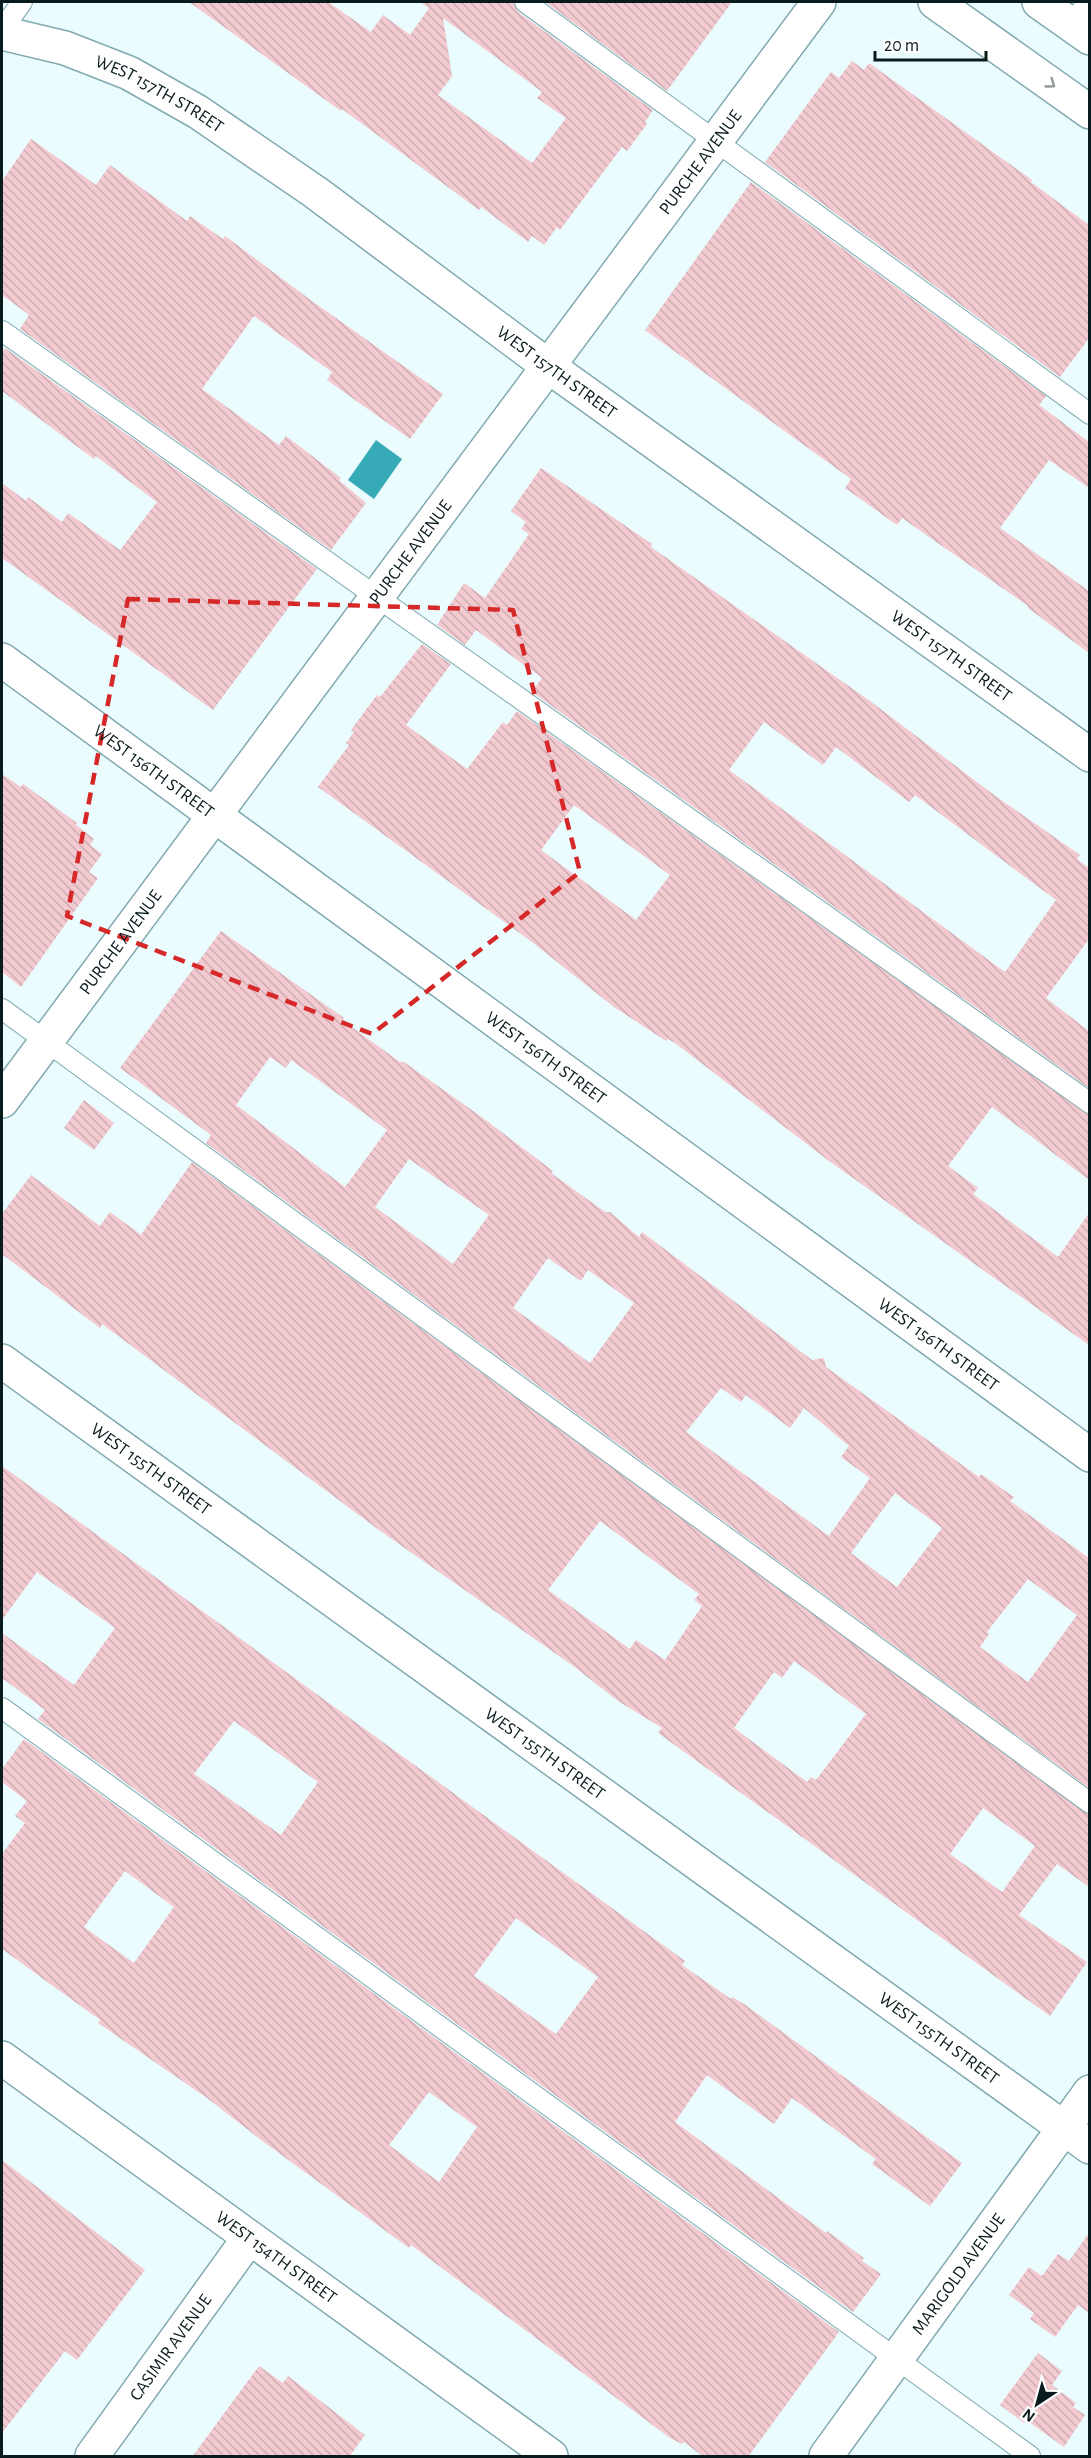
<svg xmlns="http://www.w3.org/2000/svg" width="1091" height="2458" font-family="'Alegreya Sans',sans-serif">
  <defs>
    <pattern id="building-back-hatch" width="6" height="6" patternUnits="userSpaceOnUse" patternTransform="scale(1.5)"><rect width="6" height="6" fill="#f2cad0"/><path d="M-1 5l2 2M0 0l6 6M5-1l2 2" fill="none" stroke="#ceadb2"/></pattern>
  </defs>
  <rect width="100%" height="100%" fill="#eafcfe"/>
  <path fill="#37aab7" d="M376,440L402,459L374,499L348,480Z"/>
  <g fill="url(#building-back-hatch)" fill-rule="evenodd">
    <path d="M189,2H328L371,32L383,15L410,35L429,8L420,2H513L518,12L653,110L645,122L647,124L627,151L622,147L560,230L557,227L544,245L532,236L528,242L481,207L479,210L342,109L341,111ZM443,18L542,92L537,98L566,118L532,163L438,95L452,76Z"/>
    <path d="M545,2H732L667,91Z"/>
    <path d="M852,61L864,70L869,63L1032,180L1031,182L1089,225V338L1060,377L765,162L831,72L839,78Z"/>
    <path d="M31,139L96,185L110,165L187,221L190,216L223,239L225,236L312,301L443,394L410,439L327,380L332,372L254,316L202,389L279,445L286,436L341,478L339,480L366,503L331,550L20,329L29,315L2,295V181Z"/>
    <path d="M751,182L1046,396L1039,405L1089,442V488L1049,460L1000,528L1089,591V653L1028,608V606L902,518L897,525L845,488L851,479L645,330Z"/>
    <path d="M5,348L317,569L213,710L2,558V483L26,501L28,497L62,522L68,513L120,550L157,502L96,456L94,459L2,391V353Z"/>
    <path d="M541,468L652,544L651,547L870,701L994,795L1080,855L1077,859L1089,868V939L1046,998L1089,1031V1088L532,692L542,678L476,630L465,645L437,625L464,583L485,598L529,534L521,529L526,522L511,511ZM764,722L823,765L836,747L909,802L915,795L1056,900L1005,972L729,770Z"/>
    <path d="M422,644L451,664L406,725L467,769L503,722L507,725L517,711L1089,1115V1180L992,1107L948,1166L978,1188L973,1194L1058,1257L1089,1213V1345L829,1161L675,1043L668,1039L666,1041L614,1007L532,942L318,787L349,745L346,743L354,732L351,730L377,695L380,697ZM574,805L670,875L636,920L541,850Z"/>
    <path d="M2,774L21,787L23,784L77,823L76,825L94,839L90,845L102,854L89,872L98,878L21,987L2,972Z"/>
    <path d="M221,931L344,1018L342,1020L400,1062H404L483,1118L553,1171L551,1173L605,1212H610L639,1237L642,1232L812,1360L824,1358L826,1367L979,1477L981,1474L1014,1497L1010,1501L1089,1558V1788L206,1143L211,1135L120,1068ZM270,1057L286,1068L291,1060L387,1130L345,1187L236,1105ZM409,1159L489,1215L453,1264L375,1207ZM548,1258L581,1281L588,1270L634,1303L590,1363L513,1308ZM721,1388L741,1402L746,1395L790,1428L804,1408L849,1446L841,1457L870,1478L829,1536L686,1432ZM895,1493L942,1528L897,1587L851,1553ZM1028,1579L1077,1615L1028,1682L980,1647L989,1634L987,1632Z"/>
    <path d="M84,1100L114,1123L94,1150L64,1128Z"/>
    <path d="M192,1162L1089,1815V1887L1057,1864L1019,1915L1087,1962L1050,2016L658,1733L662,1728L618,1701L572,1665L379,1530L102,1324L100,1328L2,1254V1214L31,1175L100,1226L110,1212L141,1235ZM600,1521L699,1594L694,1600L702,1606L665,1660L636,1640L630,1649L548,1590ZM794,1661L866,1714L816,1780L811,1777L807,1782L734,1728L774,1672L782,1678ZM983,1808L1035,1846L1002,1892L950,1854Z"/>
    <path d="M2,1466L685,1961L682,1965L731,1999L732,1997L744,2004L962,2163L930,2206L872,2164L876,2159L792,2098L774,2124L707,2075L675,2122L826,2233L827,2231L864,2258L862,2261L881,2274L853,2312L38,1719L45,1710L2,1678V1633L74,1685L115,1628L37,1572L2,1620ZM234,1721L318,1782L281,1835L194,1774ZM516,1918L598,1977L556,2034L474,1976Z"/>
    <path d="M24,1739L839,2332L748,2457H704L684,2442L682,2444L670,2438L411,2245L409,2248L261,2140L207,2098L98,2023L100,2020L2,1949V1854L25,1823L15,1816L27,1801L2,1782V1769ZM125,1871L174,1907L134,1963L84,1927ZM429,2092L477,2127L439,2182L389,2145Z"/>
    <path d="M2,2160L145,2270L77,2360L65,2351L2,2433Z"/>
    <path d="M1089,2233V2313L1078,2305L1055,2337L1030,2319L1034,2313L1009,2295L1029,2267L1042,2276L1058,2254L1069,2261Z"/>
    <path d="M1038,2353L1062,2371L1052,2385L1076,2403L1073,2407L1085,2415L1064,2447L1026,2420L1024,2423L1000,2405Z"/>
    <path d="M259,2366L283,2383L288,2376L365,2435L349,2457H192Z"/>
  </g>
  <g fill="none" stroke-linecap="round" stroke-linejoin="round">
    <defs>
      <g id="service">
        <path d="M525,2L1090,414"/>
        <path d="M1071,25L1088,2"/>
        <path d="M2,30L22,2"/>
        <path d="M2,331L1090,1103"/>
        <path d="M2,1009L1090,1803"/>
        <path d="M2,1708L1030,2456"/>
      </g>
      <g id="minor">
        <path id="s1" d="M2,33L65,48L129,73L198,112L315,192L548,366L1090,755"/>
        <path id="s2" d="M2,660L1090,1455"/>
        <path id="s3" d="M2,1101L819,2"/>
        <path id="s4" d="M2,1361L1090,2147"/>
        <path id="s5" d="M2,2058L551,2456"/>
        <path id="s6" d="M92,2456L249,2238"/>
        <path id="s7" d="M826,2456L1090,2092"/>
      </g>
      <g id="primary">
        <path d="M935,2L1090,112"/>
        <path d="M1039,2L1090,38"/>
      </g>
    </defs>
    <use href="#service" stroke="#80aab0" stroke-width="22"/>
    <use href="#minor" stroke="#80aab0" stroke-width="36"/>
    <use href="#primary" stroke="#80aab0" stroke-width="36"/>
    <use href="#service" stroke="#fff" stroke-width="20"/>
    <use href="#minor" stroke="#fff" stroke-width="33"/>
    <use href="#primary" stroke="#fff" stroke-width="33"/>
  </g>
  <defs><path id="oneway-chevron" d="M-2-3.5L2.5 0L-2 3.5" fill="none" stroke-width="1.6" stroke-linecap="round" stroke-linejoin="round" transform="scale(1.5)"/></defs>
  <use stroke="#91989a" href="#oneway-chevron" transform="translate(1051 84) rotate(36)"/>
  <path fill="none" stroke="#d62828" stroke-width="4.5" stroke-dasharray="12 8" stroke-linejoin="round" d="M128,599L513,610L580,872L372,1034L67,916Z"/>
  <g text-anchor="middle" stroke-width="5" stroke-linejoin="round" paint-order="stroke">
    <g font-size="18" fill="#0a1b1e" stroke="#fff">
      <text dy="6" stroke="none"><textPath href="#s1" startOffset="170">WEST 157TH STREET</textPath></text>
      <text dy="6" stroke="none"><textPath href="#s3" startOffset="1170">PURCHE AVENUE</textPath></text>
      <text dy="6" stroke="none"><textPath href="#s1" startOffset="656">WEST 157TH STREET</textPath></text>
      <text dy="6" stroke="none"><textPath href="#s3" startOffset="684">PURCHE AVENUE</textPath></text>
      <text dy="6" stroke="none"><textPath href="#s1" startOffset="1142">WEST 157TH STREET</textPath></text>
      <text dy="6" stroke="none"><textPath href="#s2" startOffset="188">WEST 156TH STREET</textPath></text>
      <text dy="6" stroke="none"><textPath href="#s3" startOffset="198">PURCHE AVENUE</textPath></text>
      <text dy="6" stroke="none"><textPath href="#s2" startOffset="674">WEST 156TH STREET</textPath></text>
      <text dy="6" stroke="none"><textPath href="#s2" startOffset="1160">WEST 156TH STREET</textPath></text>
      <text dy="6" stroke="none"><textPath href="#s4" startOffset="184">WEST 155TH STREET</textPath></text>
      <text dy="6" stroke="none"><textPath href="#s4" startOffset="670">WEST 155TH STREET</textPath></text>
      <text dy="6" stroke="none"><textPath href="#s4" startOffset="1156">WEST 155TH STREET</textPath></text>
      <text dy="6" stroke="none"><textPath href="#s5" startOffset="339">WEST 154TH STREET</textPath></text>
      <text dy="6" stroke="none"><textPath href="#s7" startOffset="225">MARIGOLD AVENUE</textPath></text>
      <text dy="6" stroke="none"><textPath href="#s6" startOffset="134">CASIMIR AVENUE</textPath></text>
    </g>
  </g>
  <rect width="1091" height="2458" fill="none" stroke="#0a1b1e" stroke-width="6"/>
  <g transform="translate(1037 2404) rotate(216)" stroke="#ffffff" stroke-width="4.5" paint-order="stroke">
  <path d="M0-4.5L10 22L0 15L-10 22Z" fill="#0a1b1e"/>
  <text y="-9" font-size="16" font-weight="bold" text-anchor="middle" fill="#0a1b1e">N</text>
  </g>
  <path d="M875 51v9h111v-9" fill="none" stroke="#0a1b1e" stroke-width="3"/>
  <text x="884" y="51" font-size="18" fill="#0a1b1e" stroke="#ffffff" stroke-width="4.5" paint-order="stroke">20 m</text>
</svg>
